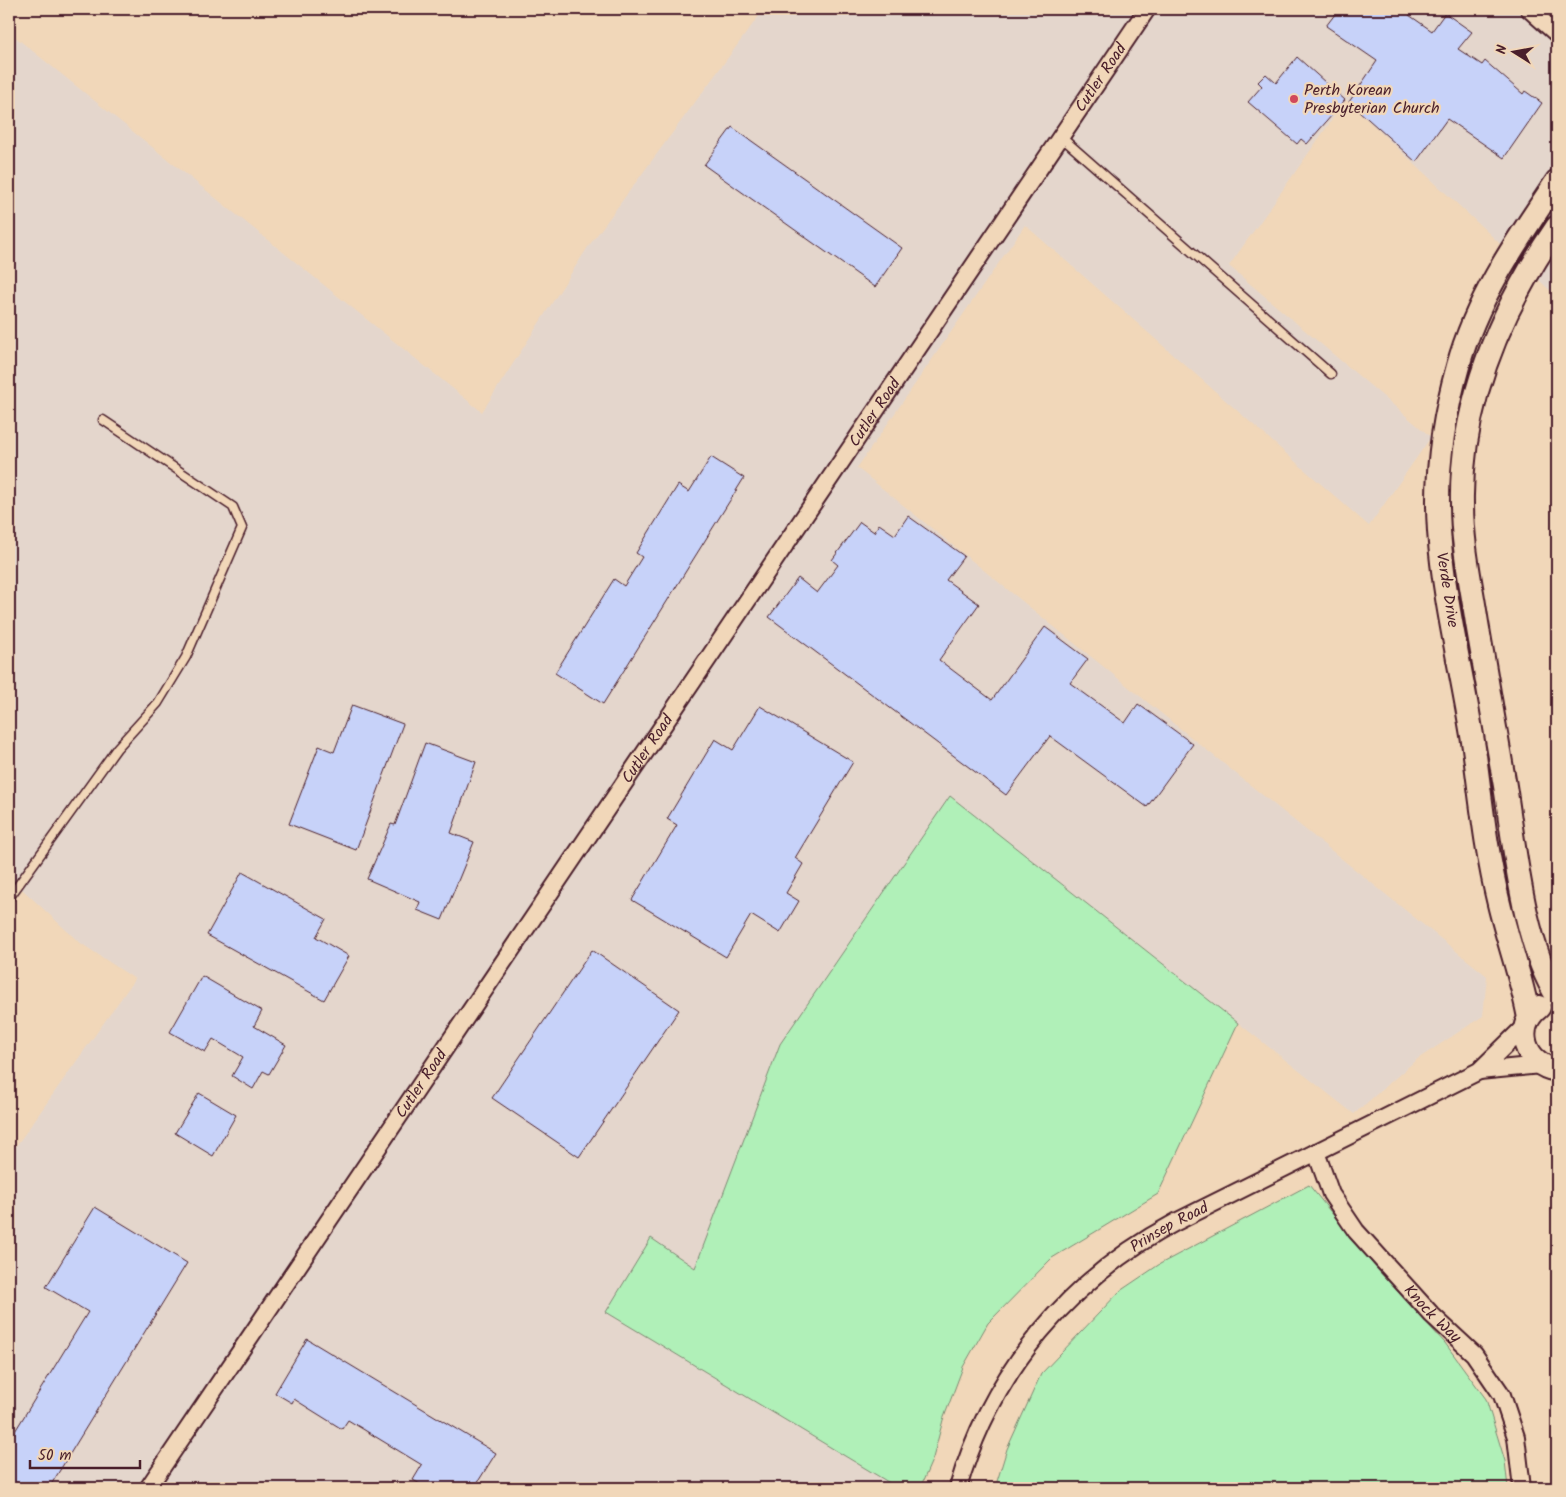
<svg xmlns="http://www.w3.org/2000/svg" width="1566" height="1497" font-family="Kalam,sans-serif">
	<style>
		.built { fill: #e4d6cc }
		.green { fill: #b0f0b8; stroke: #7d8872 }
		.building { fill: #c7d2f9; stroke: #4a1f2b }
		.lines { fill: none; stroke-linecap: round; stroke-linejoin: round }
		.lane-casing { stroke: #4a1f2b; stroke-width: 11 }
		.street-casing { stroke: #4a1f2b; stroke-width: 20 }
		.secondary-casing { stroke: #4a1f2b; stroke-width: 26 }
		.lane { stroke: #f1d7b9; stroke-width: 8 }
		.street { stroke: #f1d7b9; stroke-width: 16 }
		.secondary { stroke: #f1d7b9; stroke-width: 22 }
		.poi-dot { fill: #d1495b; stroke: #f1d7b9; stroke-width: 2 }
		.labels { text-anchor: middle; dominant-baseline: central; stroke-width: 4.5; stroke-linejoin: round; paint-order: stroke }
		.street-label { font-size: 16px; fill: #4a1f2b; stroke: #f1d7b9 }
		.poi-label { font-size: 16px; fill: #4a1f2b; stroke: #f1d7b9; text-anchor: start }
	</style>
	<rect width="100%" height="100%" fill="#f1d7b9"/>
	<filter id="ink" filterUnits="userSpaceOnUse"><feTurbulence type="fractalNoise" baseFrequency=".02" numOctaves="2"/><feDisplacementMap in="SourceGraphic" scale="10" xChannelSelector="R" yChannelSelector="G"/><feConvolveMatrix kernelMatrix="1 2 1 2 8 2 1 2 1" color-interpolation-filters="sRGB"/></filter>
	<g filter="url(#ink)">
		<!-- built -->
		<path class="built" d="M764,9H1557V297L1346,100L1229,266L1431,437L1369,526L1025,225L857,468L1487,976L1483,1016L1416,1060L1354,1114L950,796L780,1044L695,1269L606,1312L898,1488H9V1156L135,979L79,942L9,877V32L482,412L588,247Z"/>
		<!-- green -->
		<path class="green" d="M950,796L1238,1023L1158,1194L1052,1258L988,1323L963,1367L943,1420L933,1458L920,1488H898L606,1312L651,1238L695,1268L780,1044Z
			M1309,1185L1376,1268L1445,1343L1486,1399L1505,1461L1508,1488H995L1007,1449L1041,1374L1120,1291L1160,1264Z"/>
		<!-- building -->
		<path class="building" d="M1339,9H1414L1409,15L1432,31L1445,13L1472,32L1458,49L1482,65L1485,61L1523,94L1525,91L1542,103L1504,158L1447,119L1416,162L1349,102L1377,61L1326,26Z
			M1297,57L1345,100L1307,144L1301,139L1297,144L1248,102L1262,86L1258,82L1266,74L1276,83Z
			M732,127L902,248L875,287L704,165Z
			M711,457L744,478L603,704L555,673L614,579L624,586L642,557L636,553L678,485L689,492Z
			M908,516L964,556L946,580L979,604L939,660L992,700L1045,627L1088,659L1070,683L1125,723L1138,704L1193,744L1147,807L1050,736L1006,795L769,617L798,578L817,593L838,565L832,560L860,522L874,532L879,524L895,535Z
			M352,705L403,724L356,850L289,824L319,746L334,752Z
			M760,706L853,762L795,858L803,864L786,893L799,901L780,933L751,915L726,957L632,900L677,825L667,819L715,739L733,750Z
			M425,743L476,762L451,833L474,842L442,920L417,910L420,902L367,879L391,824L395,825Z
			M242,872L326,919L316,937L349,956L324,1000L207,935Z
			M592,950L679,1010L579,1157L492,1098Z
			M202,976L262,1011L254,1026L286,1045L269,1074L263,1071L253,1089L232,1076L243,1057L213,1039L205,1052L170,1032Z
			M199,1093L236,1115L213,1156L175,1133Z
			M95,1207L187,1263L49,1488H9V1441L88,1312L46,1287Z
			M307,1339L496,1453L474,1488H427L413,1480L422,1465L348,1420L342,1429L294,1399L292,1403L275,1393Z"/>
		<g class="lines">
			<defs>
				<path id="lane" d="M1060,136L1331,374
					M9,898L117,748L158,703L186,657L242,528L233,507L103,420"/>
				<g id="street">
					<path d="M1529,9L1557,34"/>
					<path d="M1479,1071L1541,1065"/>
					<path id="s1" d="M1316,1152L1331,1194L1356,1231L1432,1315L1474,1354L1502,1395L1516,1437L1522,1488"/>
					<path id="s2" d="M148,1488L1147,9"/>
					<path id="s3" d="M958,1488C991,1372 1070,1278 1176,1222L1479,1071L1525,1026"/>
				</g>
				<path id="secondary" d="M1557,227C1501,309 1460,402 1462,504C1462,544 1471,583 1477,623C1486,677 1496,732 1505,786C1515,849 1523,942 1557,996
					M1539,1007C1512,1028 1525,1065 1557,1070
					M1529,1018C1522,979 1508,942 1499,904C1486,852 1481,800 1474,748C1463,675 1444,604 1439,531C1435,475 1443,419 1458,366C1477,297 1518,239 1557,181"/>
			</defs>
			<!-- lane casing -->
			<use href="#lane" class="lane-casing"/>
			<!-- street casing -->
			<use href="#street" class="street-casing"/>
			<!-- secondary casing -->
			<use href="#secondary" class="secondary-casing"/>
			<!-- lane -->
			<use href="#lane" class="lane"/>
			<!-- street -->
			<use href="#street" class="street"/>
			<!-- secondary -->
			<use href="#secondary" class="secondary"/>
		</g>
	</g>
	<!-- markers -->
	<circle class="poi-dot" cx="1294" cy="99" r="5"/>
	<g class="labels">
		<!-- street labels -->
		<g class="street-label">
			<text stroke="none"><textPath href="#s2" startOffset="1702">Cutler Road</textPath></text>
			<text stroke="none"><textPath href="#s2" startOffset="1298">Cutler Road</textPath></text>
			<text transform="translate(1447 590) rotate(81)">Verde Drive</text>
			<text stroke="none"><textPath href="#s2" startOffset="892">Cutler Road</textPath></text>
			<text stroke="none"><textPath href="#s2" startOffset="488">Cutler Road</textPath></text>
			<text stroke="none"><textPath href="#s3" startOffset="345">Prinsep Road</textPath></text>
			<text stroke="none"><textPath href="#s1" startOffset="202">Knock Way</textPath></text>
		</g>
		<!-- poi labels -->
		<g class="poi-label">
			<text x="1304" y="90">Perth Korean<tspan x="1304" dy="18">Presbyterian Church</tspan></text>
		</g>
	</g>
	<!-- margin -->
	<rect width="1566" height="1497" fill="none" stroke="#f1d7b9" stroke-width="30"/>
	<rect x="15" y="15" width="1536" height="1467" fill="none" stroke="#4a1f2b" stroke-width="2" filter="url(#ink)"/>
	<!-- north arrow -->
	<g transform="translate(1514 52) rotate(281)" stroke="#f1d7b9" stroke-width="4" paint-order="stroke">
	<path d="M0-4L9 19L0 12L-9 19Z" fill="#4a1f2b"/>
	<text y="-8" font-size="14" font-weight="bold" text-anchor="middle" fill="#4a1f2b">N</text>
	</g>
	<!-- scale -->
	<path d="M30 1460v8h110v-8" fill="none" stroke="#4a1f2b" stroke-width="2.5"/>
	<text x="38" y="1460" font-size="15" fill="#4a1f2b" stroke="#f1d7b9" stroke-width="4" paint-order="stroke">50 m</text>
</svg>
